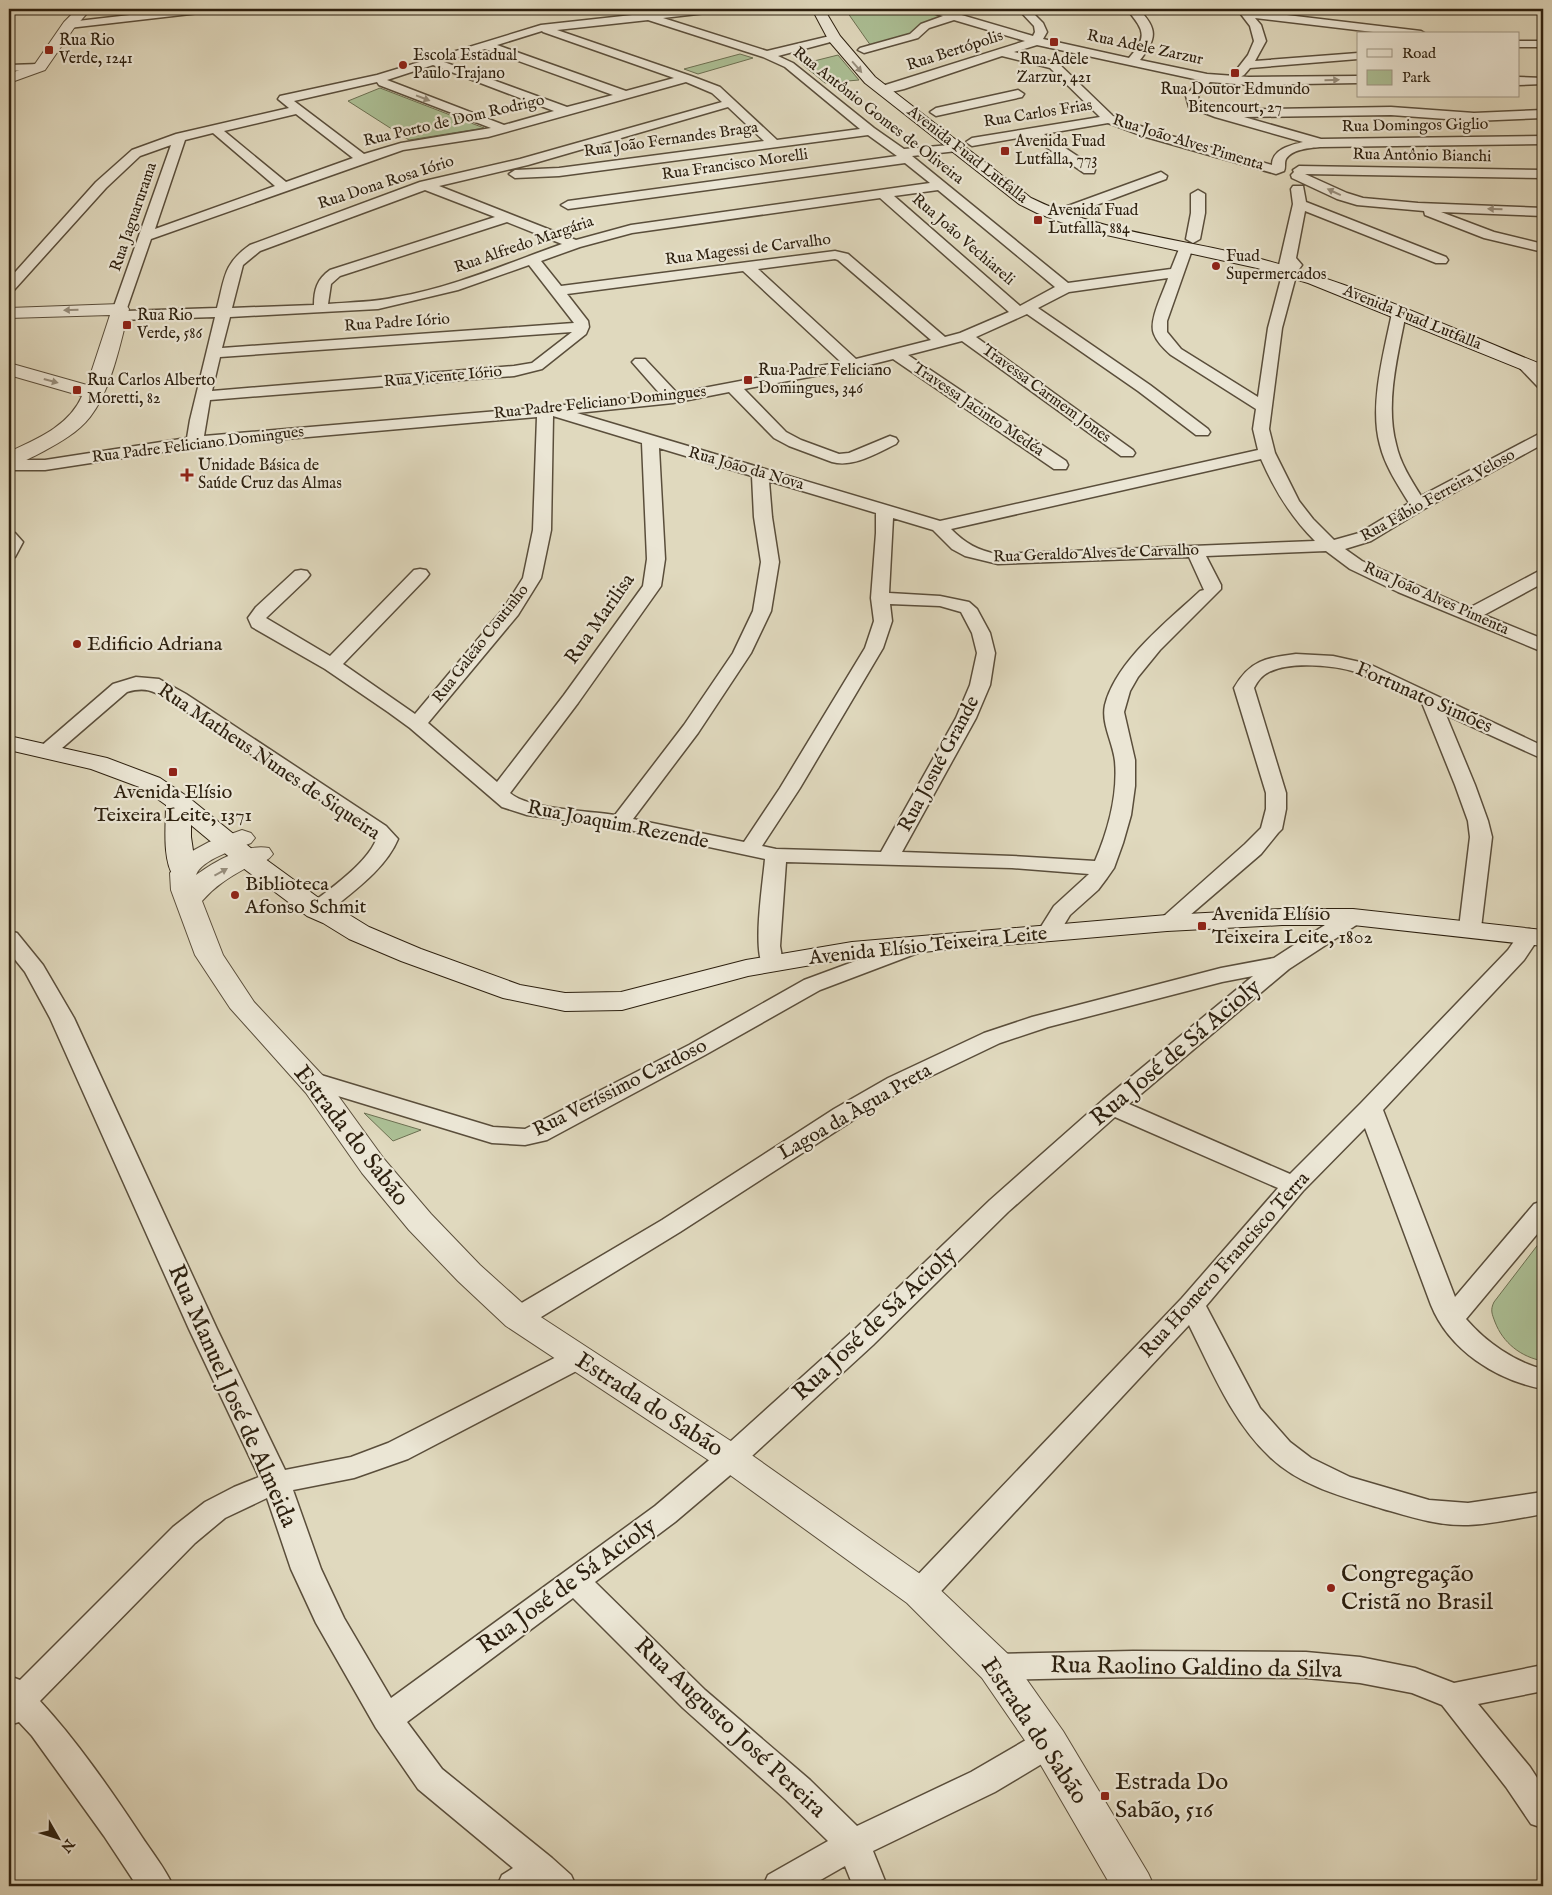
<svg xmlns="http://www.w3.org/2000/svg" width="1552" height="1895" font-family="'IM FELL English',serif">
	<style>
		.green { fill: #acc096; stroke: #6c7052 }
		.lines { fill: none; stroke-linecap: round; stroke-linejoin: round }
		.minor-casing { stroke: #5a4e3b; stroke-width: 3 }
		.tertiary-casing { stroke: #5a4e3b; stroke-width: 2 }
		.secondary-casing { stroke: #2d200f; stroke-width: 2 }
		.minor { fill: #ebe6d5; fill-rule: evenodd }
		.tertiary { fill: #ebe6d5; fill-rule: evenodd }
		.secondary { fill: #ebe6d5; fill-rule: evenodd }
		.oneway { fill: #968d7c }
		.poi-dot { fill: #8f2418; stroke: #ebe6d5; stroke-width: 2 }
		.labels { text-anchor: middle; dominant-baseline: central; stroke-width: 4.5; stroke-linejoin: round; paint-order: stroke }
		.far-poi-label { font-size: 16px; fill: #2d200f; stroke: #ebe6d5; text-anchor: start }
		.far-street-label { font-size: 16px; fill: #2d200f; stroke: #ebe6d5 }
		.street-label { font-size: 20px; fill: #2d200f; stroke: #ebe6d5 }
		.poi-label { font-size: 20px; fill: #2d200f; stroke: #ebe6d5; text-anchor: start }
		.near-street-label { font-size: 24px; fill: #2d200f; stroke: #ebe6d5 }
		.near-poi-label { font-size: 24px; fill: #2d200f; stroke: #ebe6d5; text-anchor: start }
	</style>
	<rect width="100%" height="100%" fill="#e0d9be"/>
	<filter id="stains"><feTurbulence type="fractalNoise" baseFrequency=".004" numOctaves="4"/><feColorMatrix values="0 0 0 0 .2 0 0 0 0 .09 0 0 0 0 .02 0 0 0 .5 -.17"/></filter>
	<radialGradient id="worn" r=".72"><stop offset=".6" stop-color="#630" stop-opacity="0"/><stop offset="1" stop-color="#630" stop-opacity=".3"/></radialGradient>
	<!-- green -->
	<path class="green" d="M845,9H926L947,17L916,29L909,35L871,46Z
		M740,54L753,58L698,74L684,69Z
		M838,55L859,80L825,83L802,64Z
		M380,88L484,128L409,140L348,101Z
		M364,1113L421,1130L393,1141Z
		M1543,1238V1361C1521,1357 1503,1343 1495,1322C1492,1314 1490,1310 1494,1302Z"/>
	<g class="lines">
		<defs>
			<path id="minor" d="M182,9H213L208,12L69,28L63,25L69,22Z
				M687,9H720L715,12L663,18L767,51L834,35L838,36L840,38L838,40L778,56L793,63L874,128L904,149L961,144L963,147L957,151L912,156L1068,283L1171,269L1181,244H1191L1193,247L1167,321V332L1181,349L1258,397L1268,328L1283,271L1279,265L1293,204L1291,189L1293,186H1303L1306,202L1446,257L1448,260L1446,263H1436L1305,211L1296,258L1302,265L1297,272L1282,328L1269,429L1275,453L1299,501L1313,519L1334,540L1359,533L1409,503C1398,485 1385,466 1380,445C1369,406 1384,352 1392,313L1394,310H1404L1406,313C1398,354 1385,403 1396,444C1400,463 1411,480 1421,496L1537,435L1543,433V444L1424,509L1371,541L1345,549L1362,561L1469,608L1537,572L1543,571V583L1484,615L1543,639V652L1398,592L1350,569L1326,551L1206,556L1221,585V589L1160,650L1138,677L1130,691L1124,712L1135,760V786L1131,815L1123,843L1114,868L1107,878L1098,890L1070,915L1056,938L1048,940L1040,938L1037,933L1054,906L1089,874L1012,868L786,862L780,946L783,963L780,968L772,970L764,968C752,950 763,883 765,859L620,828L527,815L502,807L410,728L388,712L325,669L252,627L248,618L256,607L295,571L301,570L307,571L310,575L307,579L266,618L330,656L414,570L420,569L426,570L429,574L426,578L343,664L415,714L504,608L523,578L533,530L537,417L195,447L45,470H9V460H45L187,438L190,420L215,317L118,320L113,319L111,316L115,312L113,309L171,145L140,156L106,188L14,290L9,291V279L96,182L132,150L176,134L289,108L278,99L280,96L377,75L541,25ZM648,20L763,57L785,67L860,129L777,140L720,87L691,76L557,30ZM542,31L543,32L674,78L626,91L497,45ZM485,49L613,95L567,107L444,62ZM433,65L554,111L504,125L387,80ZM377,82L379,85L491,128L401,143L364,154L294,101ZM686,82L712,93L722,102L520,159L420,182L250,245C223,264 225,278 217,308L126,311L151,239L403,150L488,137ZM728,107L764,141L559,168L515,170L509,174L515,178L559,176L868,135L897,156L568,201L561,205L568,209L905,163L930,183L631,225L576,240L439,186L528,165ZM296,114L353,158L286,182L224,131ZM213,133L275,186L155,229L185,140ZM425,190L495,217L330,270C317,279 314,290 314,305L232,308L243,265L260,251ZM938,190L1055,287L1020,306L894,196ZM880,198L1009,312L960,333L945,337L848,254L835,251L561,286L541,261L580,247L632,233ZM507,222L562,244C508,263 454,287 397,297C375,302 352,302 328,304L331,284L340,276ZM835,259L838,260L931,340L856,359L758,269ZM529,265L574,323L222,348L230,317L378,309L458,290ZM743,271L841,362L677,393L645,359H635L632,362L661,395L545,407L204,436L210,400L514,376L542,369L586,334L589,327L588,321L567,294ZM1168,278C1164,291 1148,321 1154,334C1157,342 1164,349 1171,355L1256,409L1253,429L1258,450L940,521L577,413L673,403L729,392L774,438L789,446L832,462C853,468 877,453 896,444L898,441L896,438L890,436L849,453L839,454L801,440L786,432L744,389L853,369L893,359L1054,469H1066L1068,465L1066,461L908,355L962,341L1121,456H1133L1135,453L1133,450L976,337L1027,314L1138,391L1196,435H1208L1210,432L1208,429L1150,385L1038,308L1069,292ZM572,332L532,363L514,366L212,391L220,357ZM553,416L642,443L647,559L643,586L564,695L497,782L428,723L518,615L541,578L551,530ZM659,448L752,476L754,517L761,562L753,611L733,653L684,725L615,815C589,811 528,809 510,793L578,703L661,586L665,559ZM1261,459C1275,491 1291,517 1315,541L998,554C978,551 965,543 951,529ZM769,481L876,513V533L871,598L874,621L865,648L780,788L744,842L633,819L698,733L751,653L771,611L779,562L772,517ZM893,518L933,530L952,549L965,556L998,564L1189,557L1204,590L1200,591C1168,621 1116,661 1105,705C1101,724 1113,742 1115,761C1118,794 1108,831 1095,861L1012,856L902,852L976,718L990,685L995,653L990,633L977,609L969,602L940,596L889,593ZM890,604L940,606L961,612L972,633L977,653L970,685L956,718L881,852L776,849L762,846L800,788L883,648L892,621Z
				M925,9H941L1033,36L1035,32L1034,26L1018,9H1029L1043,23L1047,32L1043,39L1129,58C1149,35 1143,30 1127,9H1138C1158,28 1157,39 1140,60L1207,74L1249,77L1358,76V83L1249,85L1210,82L1198,96L1199,102L1220,110L1391,107L1474,113L1543,110V118L1474,121L1391,115L1244,117L1321,139L1543,136V144L1320,147C1310,148 1292,149 1286,159C1284,163 1286,167 1284,171L1276,174L1146,137L1108,123L1044,134L1094,167L1095,170L1094,173H1084L1030,136L972,146L966,142L972,138L1100,117L1050,68L1002,56L904,89L883,94L879,93L877,90L879,87L1025,41L954,20L929,28L918,38L864,53L858,50L860,48L910,34L921,24L943,16L926,11ZM1037,45L1199,80L1186,96L1189,107L1215,117L1303,142C1291,145 1272,149 1272,165L1154,131L1113,116L1058,63L1014,52Z
				M1237,9L1421,31L1426,34H1390L1255,18L1261,25L1266,41L1255,61L1358,53V59L1250,68L1244,75L1240,77L1234,73L1248,55L1254,41L1250,26Z
				M1518,41H1543V47H1518Z
				M40,64L44,65L46,67L44,69L9,71V65Z
				M1518,77L1543,78V84L1518,85Z
				M1018,90L1024,94L1022,97L936,116L930,112L936,108Z
				M1299,166L1543,170V178L1305,174L1347,193L1363,198L1418,203L1543,208V216L1441,212L1494,232L1543,244V252L1484,238L1425,215L1424,211L1357,205L1337,199L1292,178L1291,175L1294,172L1293,170Z
				M1161,172L1167,176L1166,179L1075,213H1065L1063,210L1065,207Z
				M1198,190L1205,194V213L1200,239L1193,243L1186,239L1191,213V194Z
				M1524,359L1529,361L1543,375V389L1538,387L1516,364L1519,361Z
				M9,532L15,533L23,542L15,557L9,558Z
				M1296,654L1333,656L1369,664L1543,746V759L1446,715L1475,785L1488,821L1492,837L1481,928L1478,933L1470,935L1462,933L1459,928L1470,837L1468,821L1455,785L1422,703C1400,693 1378,681 1356,672C1335,665 1289,661 1269,672C1261,676 1258,681 1254,688L1286,793V809L1282,829L1278,833L1261,854L1175,928L1167,930L1159,928L1156,923L1245,844L1261,828L1266,809V793L1234,688C1250,660 1266,658 1296,654Z
				M136,677L159,679L186,694L386,826L398,839C386,868 355,890 332,909C324,915 319,917 309,915L306,910L309,905C329,890 367,863 376,840L372,834L172,702C154,692 148,686 127,692L54,755L47,757L40,755L37,751L40,747L113,684Z
				M1353,910L1361,912L1364,917L1361,922L1289,969L1129,1104L1290,1174L1361,1103L1508,950L1521,931L1529,929L1537,931L1540,936L1524,960L1383,1110L1455,1297L1534,1204L1543,1201V1227L1466,1319C1486,1342 1514,1362 1543,1369V1389C1496,1380 1449,1350 1431,1305L1365,1128L1303,1191L1206,1306L1260,1408L1290,1442L1311,1458L1350,1477L1429,1500L1468,1503L1543,1492V1514C1519,1518 1493,1524 1468,1525C1439,1526 1411,1517 1383,1509C1344,1497 1300,1486 1270,1457C1232,1421 1212,1371 1189,1325L931,1602L920,1605L909,1602L905,1593L909,1584L1182,1298L1278,1188L1115,1117L1008,1212L873,1345L741,1466L675,1522L595,1582L705,1690L810,1780L857,1826L971,1772L1038,1733L1049,1729L1060,1733L1065,1743L1060,1753L995,1792L873,1851L887,1886H853L845,1866L810,1886H763L768,1875L828,1841L786,1800L683,1708L573,1598L407,1722L442,1769L552,1858L571,1875L576,1886H497L502,1875L513,1868L418,1789L376,1728L316,1623L291,1569L267,1498L225,1518L195,1543L40,1701C77,1741 110,1789 140,1834C151,1851 165,1868 173,1886H137L104,1836L32,1736L19,1722L9,1725V1676L20,1680L173,1527L205,1502L234,1487L259,1477L189,1329L50,1018L25,972L9,952V931L17,933L43,965L74,1018L217,1329L285,1470L351,1457L388,1443L568,1351L578,1348L588,1351L592,1358L588,1365L408,1459L354,1478L293,1490L321,1569L344,1618L391,1698L655,1506L721,1450L853,1331L990,1200L1103,1100L1253,976L1222,982L1048,1027L1000,1043L906,1088L852,1121L680,1232L528,1325L518,1328L508,1325L504,1318L508,1311L662,1220L834,1109L888,1078L984,1033L1032,1017L1221,968L1274,958L1345,912Z
				M915,939L923,941L926,946L923,951L820,990L705,1055L547,1140L525,1145L492,1143L302,1085L299,1080L302,1075L311,1072L493,1127L525,1129L689,1045L804,980Z
				M1133,1651L1306,1652L1360,1657L1415,1668L1454,1683L1543,1665V1691L1478,1704L1530,1767L1543,1787V1828L1531,1824L1506,1787L1442,1705L1412,1693L1360,1683L1306,1678L1133,1677L996,1680L985,1676L980,1667L985,1658L996,1654Z"/>
			<path id="tertiary" d="M77,9H91L74,28L45,70L9,83V74L35,64L64,22Z
				M1474,9H1543V14L1480,13L1475,12Z
				M120,304L126,305L129,309C121,341 111,391 90,417C78,432 61,442 44,451C33,457 21,463 9,466V452C37,439 69,426 82,396L9,375V363L87,385L110,315L9,318V308Z
				M242,830L251,833L255,838L251,843C236,849 201,860 196,875C214,862 246,843 269,848L273,854C267,863 255,864 246,868C228,878 215,886 202,901L223,955L254,1002L326,1079L384,1159L431,1214L480,1265L530,1310L743,1449L933,1583L1010,1656L1063,1731L1148,1873L1154,1886H1111L1035,1755L982,1678L907,1603L719,1467L506,1326L458,1281L409,1230L362,1173L306,1093L230,1008L195,955L171,890L170,873L185,855L209,842Z"/>
			<path id="secondary" d="M812,9H824L840,36L875,77L1031,198C1104,234 1189,239 1268,261C1362,286 1453,329 1543,365V378L1308,283L1257,268L1079,229L1037,213L1019,204L865,83L829,41Z
				M9,736L107,758L160,778L188,797L257,853L327,904L343,911L369,927L421,949L520,985L565,993L621,992L746,960L852,942L1167,915L1282,909H1353L1543,930V946L1353,925H1282L1167,931L852,958L748,976L622,1010L565,1011L503,998L401,961L349,939L323,923L307,916L239,865L191,825V837L196,871L192,877L183,879L174,877C162,860 166,825 166,805L142,788L91,769L9,750Z"/>
		</defs>
		<!-- minor casing -->
		<use href="#minor" class="minor-casing"/>
		<!-- tertiary casing -->
		<use href="#tertiary" class="tertiary-casing"/>
		<!-- secondary casing -->
		<use href="#secondary" class="secondary-casing"/>
		<!-- minor -->
		<use href="#minor" class="minor"/>
		<!-- tertiary -->
		<use href="#tertiary" class="tertiary"/>
		<!-- secondary -->
		<use href="#secondary" class="secondary"/>
	</g>
	<!-- one-way arrows -->
	<defs><path id="oneway-solid" d="M-6-.8H1V-3.2L6.5 0L1 3.2V.8H-6Z" transform="scale(1.25)"/></defs>
	<g class="oneway">
		<use href="#oneway-solid" transform="translate(857 67) rotate(49)"/>
		<use href="#oneway-solid" transform="translate(1332 80) rotate(-1)"/>
		<use href="#oneway-solid" transform="translate(423 98) rotate(21)"/>
		<use href="#oneway-solid" transform="translate(1334 192) rotate(-155)"/>
		<use href="#oneway-solid" transform="translate(1495 209) rotate(-178)"/>
		<use href="#oneway-solid" transform="translate(71 310) rotate(178)"/>
		<use href="#oneway-solid" transform="translate(51 381) rotate(15)"/>
		<use href="#oneway-solid" transform="translate(221 872) rotate(-29)"/>
	</g>
	<!-- markers -->
	<g class="poi-dot">
		<rect x="1049" y="37" width="10" height="10" rx="2.5"/>
		<rect x="44" y="45" width="10" height="10" rx="2.5"/>
		<circle cx="403" cy="65" r="5"/>
		<rect x="1230" y="68" width="10" height="10" rx="2.5"/>
		<rect x="1000" y="146" width="10" height="10" rx="2.5"/>
		<rect x="1033" y="215" width="10" height="10" rx="2.5"/>
		<circle cx="1216" cy="266" r="5"/>
		<rect x="122" y="320" width="10" height="10" rx="2.5"/>
		<rect x="743" y="375" width="10" height="10" rx="2.5"/>
		<rect x="72" y="385" width="10" height="10" rx="2.5"/>
		<path d="M184.5 467.5h5v5h5v5h-5v5h-5v-5h-5v-5h5z"/>
		<circle cx="77" cy="644" r="5"/>
		<rect x="168" y="767" width="10" height="10" rx="2.5"/>
		<circle cx="235" cy="895" r="5"/>
		<rect x="1197" y="921" width="10" height="10" rx="2.5"/>
		<circle cx="1331" cy="1588" r="5"/>
		<rect x="1100" y="1791" width="10" height="10" rx="2.5"/>
	</g>
	<g class="labels">
		<!-- far-poi labels -->
		<g class="far-poi-label">
			<text x="59" y="41">Rua Rio<tspan x="59" dy="18">Verde, 1241</tspan></text>
			<text x="413" y="56">Escola Estadual<tspan x="413" dy="18">Paulo Trajano</tspan></text>
			<text x="1054" y="60" text-anchor="middle">Rua Adele<tspan x="1054" dy="18">Zarzur, 421</tspan></text>
			<text x="1235" y="90" text-anchor="middle">Rua Doutor Edmundo<tspan x="1235" dy="18">Bitencourt, 27</tspan></text>
			<text x="1015" y="142">Avenida Fuad<tspan x="1015" dy="18">Lutfalla, 773</tspan></text>
			<text x="1048" y="211">Avenida Fuad<tspan x="1048" dy="18">Lutfalla, 884</tspan></text>
			<text x="1226" y="257">Fuad<tspan x="1226" dy="18">Supermercados</tspan></text>
			<text x="137" y="316">Rua Rio<tspan x="137" dy="18">Verde, 586</tspan></text>
			<text x="758" y="371">Rua Padre Feliciano<tspan x="758" dy="18">Domingues, 346</tspan></text>
			<text x="87" y="381">Rua Carlos Alberto<tspan x="87" dy="18">Moretti, 82</tspan></text>
			<text x="198" y="466">Unidade Básica de<tspan x="198" dy="18">Saúde Cruz das Almas</tspan></text>
		</g>
		<!-- far-street labels -->
		<g class="far-street-label">
			<text transform="translate(1145 48) rotate(12)">Rua Adele Zarzur</text>
			<text transform="translate(955 51) rotate(-18)">Rua Bertópolis</text>
			<text transform="translate(1038 114) rotate(-9)">Rua Carlos Frias</text>
			<text transform="translate(878 116) rotate(38)">Rua Antônio Gomes de Oliveira</text>
			<text transform="translate(454 121) rotate(-13)">Rua Porto de Dom Rodrigo</text>
			<text transform="translate(1415 126) rotate(-1)">Rua Domingos Giglio</text>
			<text transform="translate(671 140) rotate(-8)">Rua João Fernandes Braga</text>
			<text transform="translate(1188 143) rotate(17)">Rua João Alves Pimenta</text>
			<text transform="translate(967 155) rotate(38)">Avenida Fuad Lutfalla</text>
			<text transform="translate(1422 156) rotate(1)">Rua Antônio Bianchi</text>
			<text transform="translate(735 165) rotate(-8)">Rua Francisco Morelli</text>
			<text transform="translate(386 183) rotate(-18)">Rua Dona Rosa Iório</text>
			<text transform="translate(134 217) rotate(-71)">Rua Jaguarurama</text>
			<text transform="translate(963 240) rotate(41)">Rua João Vechiareli</text>
			<text transform="translate(524 245) rotate(-19)">Rua Alfredo Margária</text>
			<text transform="translate(748 250) rotate(-7)">Rua Magessi de Carvalho</text>
			<text transform="translate(1412 318) rotate(22)">Avenida Fuad Lutfalla</text>
			<text transform="translate(397 323) rotate(-4)">Rua Padre Iório</text>
			<text transform="translate(443 377) rotate(-5)">Rua Vicente Iório</text>
			<text transform="translate(1046 394) rotate(36)">Travessa Carmem Jones</text>
			<text transform="translate(600 403) rotate(-6)">Rua Padre Feliciano Domingues</text>
			<text transform="translate(978 410) rotate(34)">Travessa Jacinto Medéa</text>
			<text transform="translate(198 445) rotate(-7)">Rua Padre Feliciano Domingues</text>
			<text transform="translate(746 469) rotate(16)">Rua João da Nova</text>
			<text transform="translate(1438 496) rotate(-29)">Rua Fábio Ferreira Veloso</text>
			<text transform="translate(1096 554) rotate(-2)">Rua Geraldo Alves de Carvalho</text>
			<text transform="translate(1436 599) rotate(24)">Rua João Alves Pimenta</text>
			<text transform="translate(481 644) rotate(-52)">Rua Galeão Coutinho</text>
		</g>
		<!-- street labels -->
		<g class="street-label">
			<text transform="translate(600 619) rotate(-55)">Rua Marilisa</text>
			<text transform="translate(1424 698) rotate(24)">Fortunato Simões</text>
			<text transform="translate(269 762) rotate(34)">Rua Matheus Nunes de Siqueira</text>
			<text transform="translate(939 764) rotate(-62)">Rua Josué Grande</text>
			<text transform="translate(618 825) rotate(11)">Rua Joaquim Rezende</text>
			<text transform="translate(928 946) rotate(-6)">Avenida Elísio Teixeira Leite</text>
			<text transform="translate(620 1088) rotate(-27)">Rua Veríssimo Cardoso</text>
			<text transform="translate(855 1112) rotate(-30)">Lagoa da Àgua Preta</text>
			<text transform="translate(1225 1265) rotate(-48)">Rua Homero Francisco Terra</text>
		</g>
		<!-- poi labels -->
		<g class="poi-label">
			<text x="87" y="644">Edificio Adriana</text>
			<text x="173" y="792" text-anchor="middle">Avenida Elísio<tspan x="173" dy="23">Teixeira Leite, 1371</tspan></text>
			<text x="245" y="884">Biblioteca<tspan x="245" dy="23">Afonso Schmit</tspan></text>
			<text x="1212" y="914">Avenida Elísio<tspan x="1212" dy="23">Teixeira Leite, 1802</tspan></text>
		</g>
		<!-- near-street labels -->
		<g class="near-street-label">
			<text transform="translate(1176 1053) rotate(-40)">Rua José de Sá Acioly</text>
			<text transform="translate(351 1136) rotate(52)">Estrada do Sabão</text>
			<text transform="translate(875 1324) rotate(-43)">Rua José de Sá Acioly</text>
			<text transform="translate(232 1396) rotate(66)">Rua Manuel José de Almeida</text>
			<text transform="translate(649 1405) rotate(33)">Estrada do Sabão</text>
			<text transform="translate(567 1586) rotate(-36)">Rua José de Sá Acioly</text>
			<text transform="translate(1196 1668) rotate(1)">Rua Raolino Galdino da Silva</text>
			<text transform="translate(730 1728) rotate(43)">Rua Augusto José Pereira</text>
			<text transform="translate(1034 1731) rotate(56)">Estrada do Sabão</text>
		</g>
		<!-- near-poi labels -->
		<g class="near-poi-label">
			<text x="1341" y="1574">Congregação<tspan x="1341" dy="28">Cristã no Brasil</tspan></text>
			<text x="1115" y="1782">Estrada Do<tspan x="1115" dy="28">Sabão, 516</tspan></text>
		</g>
	</g>
	<!-- margin -->
	<rect width="1552" height="1895" fill="none" stroke="#e0d9be" stroke-width="30"/>
	<rect x="10" y="10" width="1532" height="1875" fill="none" stroke="#2d200f" stroke-width="2.5"/>
	<rect x="15" y="15" width="1522" height="1865" fill="none" stroke="#2d200f"/>
	<!-- legend -->
	<rect x="1357" y="32" width="162" height="65" fill="#ebe6d5" stroke="#9f9786"/>
	<rect x="1367" y="49" width="25" height="8" fill="#ebe6d5" stroke="#9f9786"/>
	<text x="1402" y="58" font-size="15" fill="#2d200f">Road</text>
	<rect x="1367" y="70" width="25" height="15" fill="#acc096" stroke="#9f9786"/>
	<text x="1402" y="82" font-size="15" fill="#2d200f">Park</text>
	<!-- north arrow -->
	<g transform="translate(58 1838) rotate(129)" stroke="#ebe6d5" stroke-width="4" paint-order="stroke">
	<path d="M0-4L9 19L0 12L-9 19Z" fill="#2d200f"/>
	<text y="-8" font-size="14" font-weight="bold" text-anchor="middle" fill="#2d200f">N</text>
	</g>
	<rect width="100%" height="100%" filter="url(#stains)"/>
	<rect width="100%" height="100%" fill="url(#worn)"/>
</svg>
